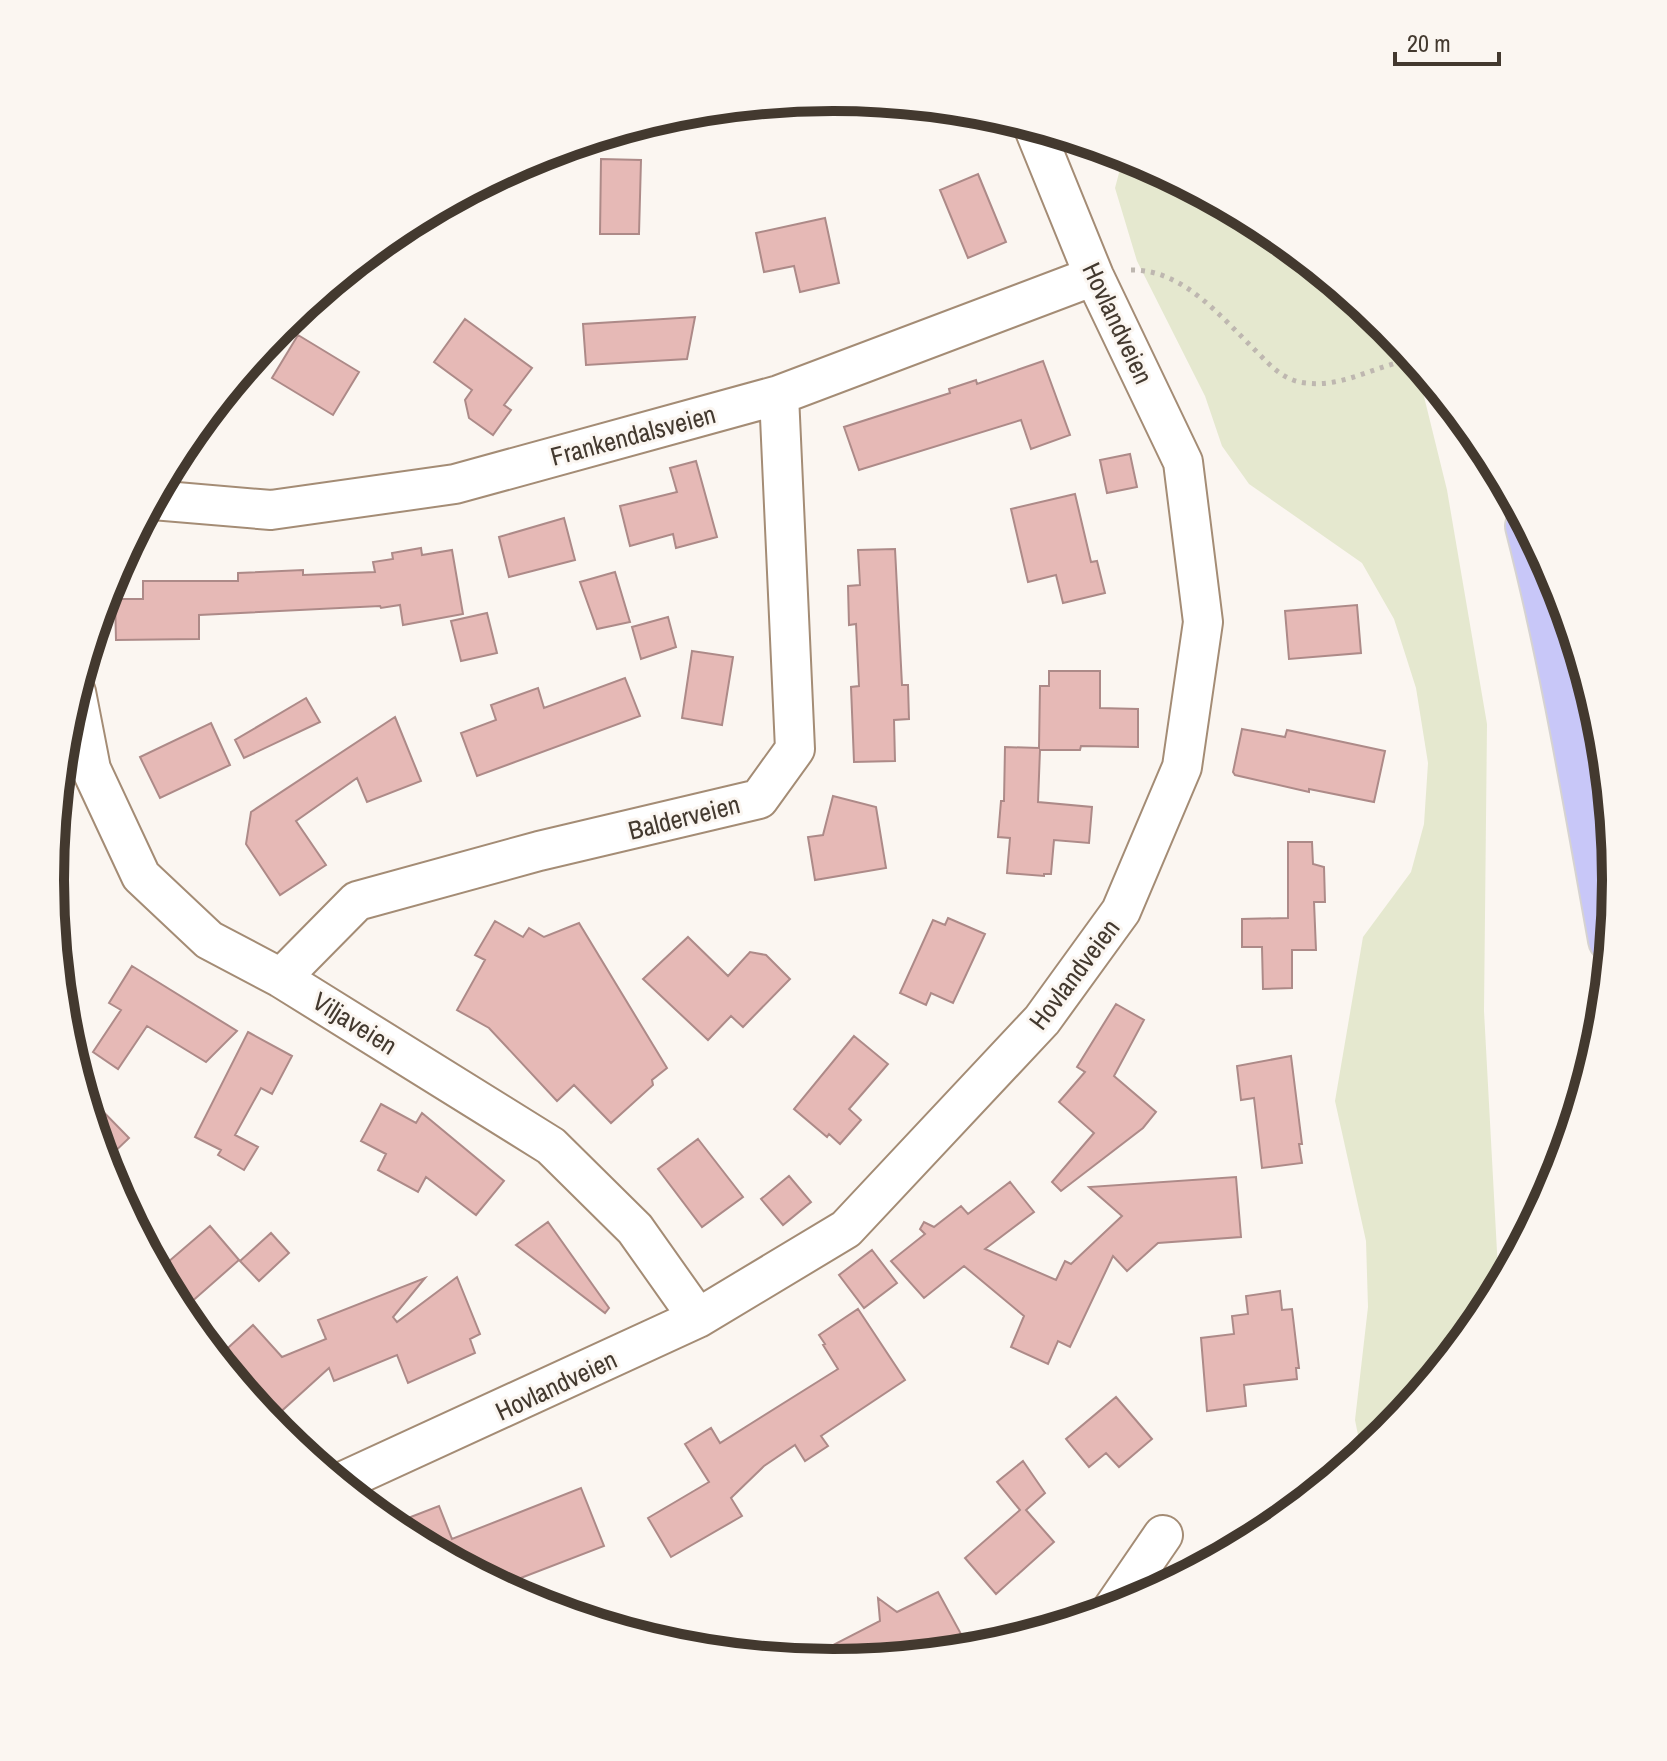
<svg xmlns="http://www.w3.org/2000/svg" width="1667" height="1761" font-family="'Archivo Narrow',sans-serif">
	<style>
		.green { fill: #e5e8cf }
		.building { fill: #e6b9b6; stroke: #ad8a88; stroke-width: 2 }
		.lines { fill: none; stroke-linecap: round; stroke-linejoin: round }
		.minor-casing { stroke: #a48c75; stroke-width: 42 }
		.trunk-casing { stroke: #d6d3d1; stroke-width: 48 }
		.path { stroke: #beb7b0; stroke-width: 5; stroke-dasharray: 4 6; stroke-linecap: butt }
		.minor { stroke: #fff; stroke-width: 38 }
		.trunk { stroke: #c8c7f8; stroke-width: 44 }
		.labels { text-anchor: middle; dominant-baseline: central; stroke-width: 6; stroke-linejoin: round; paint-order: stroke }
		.street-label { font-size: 26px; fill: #43392f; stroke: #fbf6f1 }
		.rim { fill: none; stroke: #43392f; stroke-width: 10 }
	</style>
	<rect width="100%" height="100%" fill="#fbf6f1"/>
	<!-- green -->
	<path class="green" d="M1124,154L1269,229L1388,327L1415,360L1447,490L1487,724L1484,1011L1499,1289L1485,1316L1387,1435L1362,1455L1355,1420L1368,1307L1366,1241L1335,1101L1363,937L1411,872L1424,824L1428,763L1416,688L1394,619L1362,563L1249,484L1222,446L1205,396L1137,261L1115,188Z"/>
	<!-- building -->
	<path class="building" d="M601,159L641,160L639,234H600Z
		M978,174L1006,242L968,258L940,190Z
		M825,218L839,283L800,292L794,266L764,272L756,233Z
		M695,317L687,359L586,365L583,324Z
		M465,319L532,368L504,405L511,410L493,435L469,418L465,400L472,390L434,362Z
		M298,335L359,372L333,415L272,378Z
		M1043,361L1070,435L1031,449L1021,420L859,470L844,427L950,393L949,389L976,380L977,384Z
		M1130,454L1137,487L1107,493L1100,460Z
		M696,461L717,537L676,548L673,534L630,546L620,506L677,492L670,468Z
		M1075,494L1091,562L1097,561L1105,593L1063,603L1056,575L1028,582L1011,509Z
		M564,518L575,560L509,577L499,537Z
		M421,548L422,555L452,550L463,614L403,625L400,605L381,608L380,606L199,615V639L116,640L115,599H143V581H238V573L303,570V575L375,572L373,562L393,559L392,553Z
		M895,549L902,685H908L909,719L894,720L895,761L854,762L851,687L859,686L856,624L849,625L848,586L860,585L858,550Z
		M615,572L630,622L597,629L580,582Z
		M1357,605L1361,653L1289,659L1285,611Z
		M487,613L497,653L461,661L451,621Z
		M668,617L676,647L641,659L632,627Z
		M692,651L733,657L722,725L682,718Z
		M1049,671H1100V708L1138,709V747L1081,746L1080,750H1040L1038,802L1092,807L1089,843L1054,840L1051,874H1044V876L1007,873L1010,838L998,837L1001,801H1004L1005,747L1039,748L1040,686H1049Z
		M625,678L640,716L477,776L461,733L496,720L491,705L538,688L544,708Z
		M306,698L320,722L244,758L235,740Z
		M395,717L421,781L367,802L357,778L296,821L326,865L280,895L246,844L251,812Z
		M211,723L230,765L160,798L140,757Z
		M1242,729L1285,737L1287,730L1385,751L1374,802L1309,789V792L1235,775L1233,772Z
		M833,796L876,807L886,868L815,880L808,837L823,835Z
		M1288,842H1312L1313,864L1324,867L1325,902H1314L1316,950H1292V988L1263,989L1262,947H1242V919L1288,918Z
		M948,918L985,934L953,1003L931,993L926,1005L900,993L933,920L945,925Z
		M495,921L523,937L529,928L544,937L579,923L667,1068L652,1080L653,1085L611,1123L574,1085L557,1101L489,1028L457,1010L485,960L475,955Z
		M688,937L728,976L750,952L766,955L790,979L743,1027L731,1016L708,1040L643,979Z
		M132,966L237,1031L206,1062L147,1026L118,1069L93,1052L121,1010L109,1003Z
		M1116,1004L1144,1020L1114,1076L1156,1112L1143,1128L1061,1191L1052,1182L1094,1133L1059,1102L1085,1072L1077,1067Z
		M248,1032L292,1056L272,1094L261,1088L235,1135L258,1147L244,1170L218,1155L221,1150L195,1137Z
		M854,1036L888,1064L849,1109L861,1120L840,1144L829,1134L827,1137L794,1109Z
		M1291,1056L1302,1144H1299L1302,1163L1262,1168L1254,1098L1241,1100L1237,1066Z
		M82,1090L129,1138L104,1162L95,1131Z
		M381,1104L416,1123L422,1113L504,1181L476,1215L426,1177L418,1192L378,1170L386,1154L361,1141Z
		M698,1139L743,1197L702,1227L658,1169Z
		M789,1176L811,1202L783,1225L761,1199Z
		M1236,1177L1241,1237L1158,1243L1127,1271L1113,1256L1070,1347L1058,1341L1048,1364L1011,1347L1024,1316L964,1266L924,1298L891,1261L925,1234L920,1229L924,1222L934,1227L961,1206L968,1214L1010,1182L1034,1212L985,1249L1056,1280L1065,1261L1071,1264L1122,1216L1089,1187Z
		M548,1222L609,1308L605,1313L516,1245Z
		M210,1226L239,1260L180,1312L163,1281L175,1270L168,1262Z
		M271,1233L289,1253L259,1281L240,1261Z
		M872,1250L897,1283L864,1308L839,1275Z
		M457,1277L480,1334L470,1339L475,1353L408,1383L397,1355L334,1381L329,1368L275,1417L219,1356L253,1325L282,1357L326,1339L318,1320L425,1278L393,1317L397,1322Z
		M1280,1291L1282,1310L1292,1309L1299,1368H1296L1297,1379L1244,1385L1246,1406L1207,1411L1201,1338L1234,1334L1232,1316L1248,1314L1246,1296Z
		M858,1309L905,1380L821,1436L828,1446L805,1461L795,1445L764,1466L731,1498L742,1516L671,1557L648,1518L709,1482L685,1444L711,1428L720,1443L838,1369L823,1345L825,1344L819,1335Z
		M1116,1397L1152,1439L1119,1467L1106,1453L1089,1467L1066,1439Z
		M1023,1461L1045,1493L1026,1510L1054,1542L996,1594L965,1558L1020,1510L997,1482Z
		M581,1488L604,1546L500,1586L390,1525L439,1506L452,1539Z
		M938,1592L961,1634L919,1656L833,1664L802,1661L880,1621L878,1598L897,1612Z"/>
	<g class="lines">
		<defs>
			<path id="minor" d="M153,500L271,510L455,484L779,395L1094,276
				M76,692L91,769L141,876L209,940L281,978L551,1146L635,1229L698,1318
				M281,978L357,901L539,851L759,799L795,749L779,395
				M339,1483L698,1318L846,1229L1042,1020L1121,911L1182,767L1203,622L1183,462L1094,276L1033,126
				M1111,1611L1163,1535"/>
			<path id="trunk" d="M1528,526C1563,662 1586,801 1611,940"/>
		</defs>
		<!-- minor casing -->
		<use href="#minor" class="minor-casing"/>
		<!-- trunk casing -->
		<use href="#trunk" class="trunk-casing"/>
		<!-- path -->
		<path class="path" d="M1131,270C1183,269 1221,317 1256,351C1271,366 1284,381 1306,383C1343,388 1379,364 1414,359
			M56,823L73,815"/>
		<!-- minor -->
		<use href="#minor" class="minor"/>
		<!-- trunk -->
		<use href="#trunk" class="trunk"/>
	</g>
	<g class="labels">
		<!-- street labels -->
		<g class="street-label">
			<text transform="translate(1118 323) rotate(65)">Hovlandveien</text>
			<text transform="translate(633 435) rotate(-15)">Frankendalsveien</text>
			<text transform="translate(684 817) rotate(-14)">Balderveien</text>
			<text transform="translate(1074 974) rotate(-53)">Hovlandveien</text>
			<text transform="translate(355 1023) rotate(32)">Viljaveien</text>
			<text transform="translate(556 1385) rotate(-25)">Hovlandveien</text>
		</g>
	</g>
	<!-- crop -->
	<path d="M0 0H1667V1761H0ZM64 880a769 769 0 1 1 1538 0a769 769 0 1 1-1538 0Z" fill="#fbf6f1" fill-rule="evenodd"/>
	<path class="rim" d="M64 880a769 769 0 1 1 1538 0a769 769 0 1 1-1538 0Z"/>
	<!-- scale -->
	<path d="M1395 52v12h104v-12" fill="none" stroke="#43392f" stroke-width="4"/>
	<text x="1407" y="52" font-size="24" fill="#43392f" stroke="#fbf6f1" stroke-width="6" paint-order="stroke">20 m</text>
</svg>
